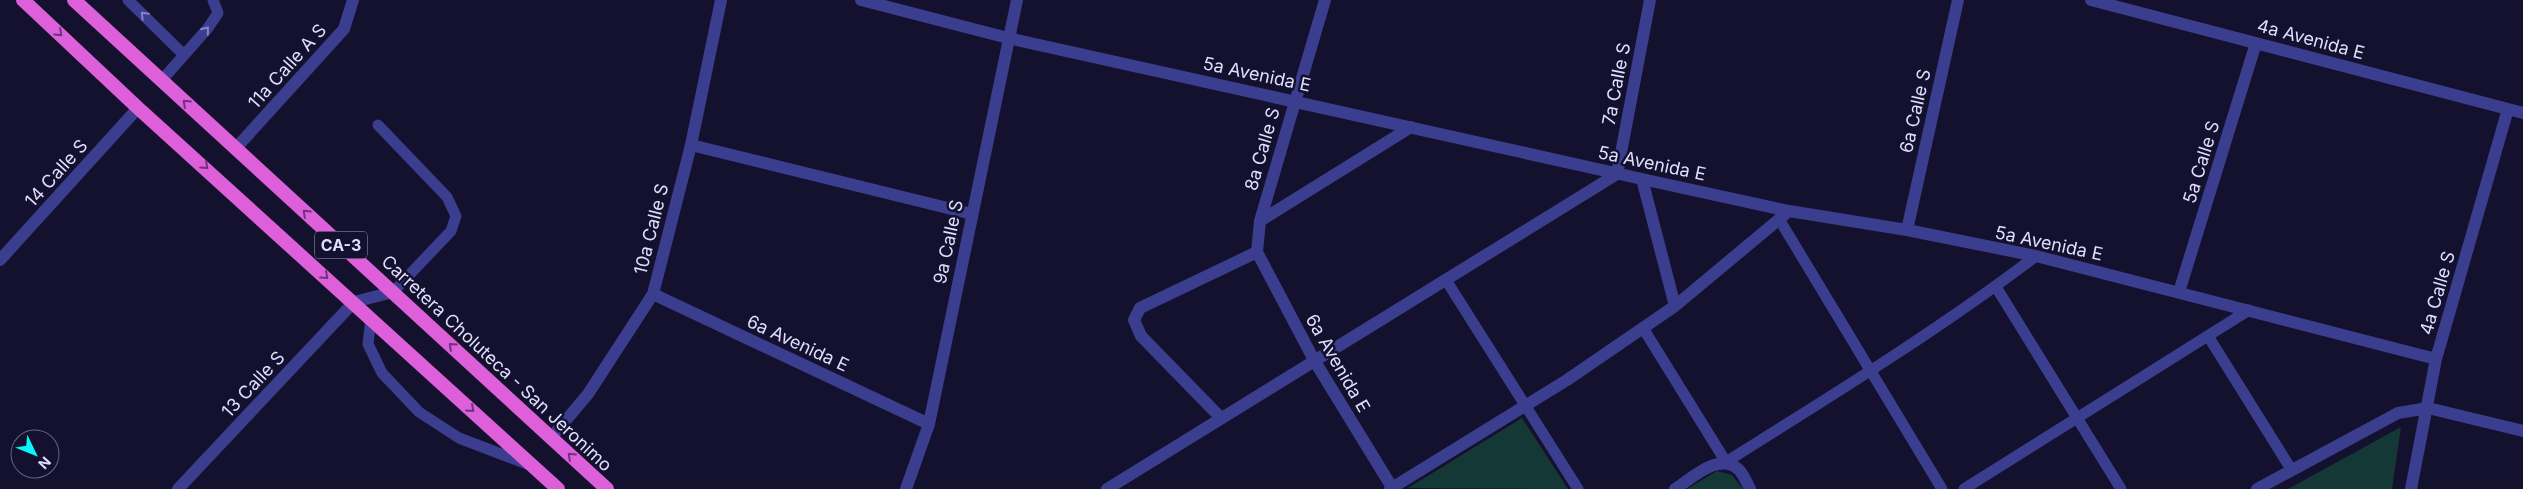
<svg xmlns="http://www.w3.org/2000/svg" width="2523" height="489" font-family="Inter,sans-serif">
	<style>
		.green { fill: #143835 }
		.lines { fill: none; stroke-linecap: round; stroke-linejoin: round }
		.service { stroke: #3b3d8e; stroke-width: 11 }
		.minor { stroke: #3b3d8e; stroke-width: 12 }
		.trunk { stroke: #dd5fd9; stroke-width: 14 }
		.oneway { stroke: #8585c1 }
		.oneway2 { stroke: #6e347b }
		.labels { text-anchor: middle; dominant-baseline: central; stroke-width: 5; stroke-linejoin: round; paint-order: stroke }
		.shield { fill: #14112e; stroke: #a2a0c0; stroke-width: 1 }
		.shield-label { font-size: 16px; font-weight: bold; fill: #dfdeff }
		.street-label { font-size: 18px; fill: #dfdeff; stroke: #14112e }
	</style>
	<rect width="100%" height="100%" fill="#14112e"/>
	<!-- green -->
	<path class="green" d="M1522,418L1568,489L1408,488Z
		M2401,427L2392,489H2288Z
		M1717,471L1732,475L1743,489H1687Z"/>
	<g class="lines">
		<!-- service -->
		<path class="service" d="M128,0L184,55
			M162,80L208,28L218,13L213,0
			M378,125L447,197L456,216L451,231L393,292
			M1779,219L1942,489
			M1446,280L1578,489
			M1996,287L2121,489
			M371,318L368,344L382,373L419,412L459,438L527,464
			M1643,328L1726,462C1831,396 1937,331 2036,256
			M2208,336L2291,469
			M1964,489L2249,310"/>
		<!-- minor -->
		<path class="minor" d="M861,0L1008,38L1642,179L1789,211L1907,230L2036,256L2436,359
			M2091,0L2523,113
			M691,145L972,214
			M236,148L344,29L353,0
			M1642,179L1675,306
			M1260,221L1411,127
			M1907,230L1958,0
			M1257,252L1314,360L1393,489
			M1257,252L1260,221L1325,0
			M0,260L138,108
			M2179,292L2256,43
			M653,294L929,424
			M1221,418L1141,336L1134,320L1140,308L1257,252
			M551,438L588,394L653,294L691,145L721,0
			M178,489L354,302L393,292
			M906,489L929,424L1017,0
			M1107,489L1617,174L1650,0
			M1390,489L1567,380L1675,306L1789,211
			M1675,489C1692,478 1719,452 1738,469C1743,473 1747,483 1750,489
			M2257,489L2398,413L2428,408L2523,431
			M2411,489L2436,359L2508,109"/>
		<!-- trunk -->
		<path class="trunk" d="M23,0L138,108L558,489
			M74,0L607,489"/>
	</g>
	<!-- one-way arrows -->
	<defs><path id="oneway-chevron" d="M-2-3.5L2.5 0L-2 3.5" fill="none" stroke-width="1.6" stroke-linecap="round" stroke-linejoin="round" transform="scale(1.25)"/></defs>
	<g class="oneway">
		<use href="#oneway-chevron" transform="translate(144 15) rotate(-135)"/>
		<use href="#oneway-chevron" transform="translate(206 30) rotate(-51)"/>
	</g>
	<g class="oneway2">
		<use href="#oneway-chevron" transform="translate(59 33) rotate(43)"/>
		<use href="#oneway-chevron" transform="translate(186 103) rotate(-137)"/>
		<use href="#oneway-chevron" transform="translate(205 166) rotate(42)"/>
		<use href="#oneway-chevron" transform="translate(306 213) rotate(-137)"/>
		<use href="#oneway-chevron" transform="translate(325 276) rotate(42)"/>
		<use href="#oneway-chevron" transform="translate(452 346) rotate(-138)"/>
		<use href="#oneway-chevron" transform="translate(471 409) rotate(42)"/>
		<use href="#oneway-chevron" transform="translate(571 456) rotate(-137)"/>
	</g>
	<g class="labels">
		<!-- shield labels -->
		<rect class="shield" x="315" y="231.5" width="52" height="27" rx="4"/>
		<g class="shield-label">
			<text x="341" y="245">CA-3</text>
		</g>
		<!-- street labels -->
		<g class="street-label">
			<text transform="translate(2311 39) rotate(15)">4a Avenida E</text>
			<text transform="translate(287 66) rotate(-48)">11a Calle A S</text>
			<text transform="translate(1257 74) rotate(12)">5a Avenida E</text>
			<text transform="translate(1616 84) rotate(-79)">7a Calle S</text>
			<text transform="translate(1915 111) rotate(-77)">6a Calle S</text>
			<text transform="translate(1262 149) rotate(-74)">8a Calle S</text>
			<text transform="translate(2201 162) rotate(-73)">5a Calle S</text>
			<text transform="translate(1652 163) rotate(12)">5a Avenida E</text>
			<text transform="translate(56 173) rotate(-48)">14 Calle S</text>
			<text transform="translate(651 229) rotate(-76)">10a Calle S</text>
			<text transform="translate(948 242) rotate(-78)">9a Calle S</text>
			<text transform="translate(2049 243) rotate(12)">5a Avenida E</text>
			<text transform="translate(2437 293) rotate(-74)">4a Calle S</text>
			<text transform="translate(798 343) rotate(25)">6a Avenida E</text>
			<text transform="translate(497 363) rotate(43)">Carretera Choluteca - San Jeronimo</text>
			<text transform="translate(1338 363) rotate(60)">6a Avenida E</text>
			<text transform="translate(253 384) rotate(-47)">13 Calle S</text>
		</g>
	</g>
	<!-- north arrow -->
	<g transform="translate(35 454) rotate(133)"><circle r="24" fill="#14112e" stroke="#656382"/>
	<path d="M0-4L9 19L0 12L-9 19Z" fill="#0af6ff"/>
	<text y="-8" font-size="14" font-weight="bold" text-anchor="middle" fill="#dfdeff">N</text>
	</g>
</svg>
